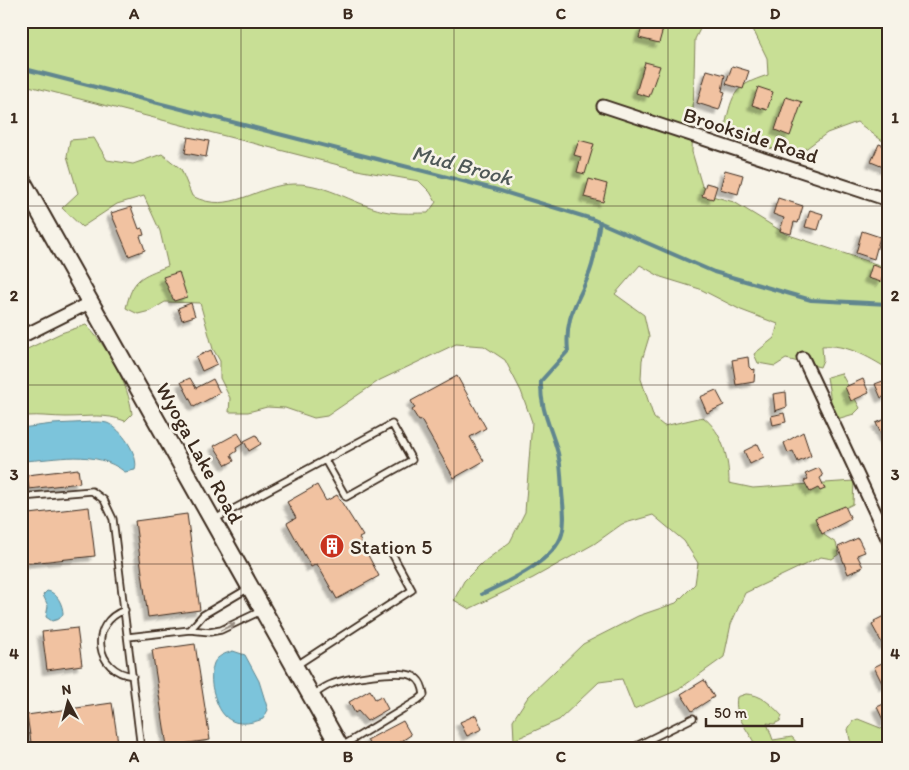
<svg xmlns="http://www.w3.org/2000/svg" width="909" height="770" font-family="Itim,sans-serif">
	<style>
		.green { fill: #c8df95; stroke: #82845a }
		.water { fill: #7bc4db; stroke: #61868f }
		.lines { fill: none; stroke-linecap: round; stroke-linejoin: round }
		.stream { stroke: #61868f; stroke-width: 4 }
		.building { fill: #f1c2a1; stroke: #3b2a1e; filter: url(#shadow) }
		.lane-casing { stroke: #3b2a1e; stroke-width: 9 }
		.street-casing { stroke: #3b2a1e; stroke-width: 15 }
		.secondary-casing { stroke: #3b2a1e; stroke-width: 20 }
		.lane { stroke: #f7f3e8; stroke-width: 5.5 }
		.street { stroke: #f7f3e8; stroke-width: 11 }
		.secondary { stroke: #f7f3e8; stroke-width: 16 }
		.oneway { stroke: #998e83 }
		.grid { fill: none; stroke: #3b2a1e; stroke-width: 1; stroke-opacity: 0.55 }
		.labels { text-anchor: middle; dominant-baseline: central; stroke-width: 5; stroke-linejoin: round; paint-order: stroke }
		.street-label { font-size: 21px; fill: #3b2a1e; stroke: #f7f3e8 }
		.poi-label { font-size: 21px; fill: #3b2a1e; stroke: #f7f3e8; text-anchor: start }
		.water-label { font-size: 22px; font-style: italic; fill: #4e5857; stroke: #f7f3e8 }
		.neatline { fill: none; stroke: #3b2a1e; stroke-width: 2 }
		.grid-label { font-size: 16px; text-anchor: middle; font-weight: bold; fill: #3b2a1e }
	</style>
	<defs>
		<filter id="shadow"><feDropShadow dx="-4.5" dy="4.5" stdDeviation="1" flood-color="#0004"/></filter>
	</defs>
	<rect width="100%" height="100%" fill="#f7f3e8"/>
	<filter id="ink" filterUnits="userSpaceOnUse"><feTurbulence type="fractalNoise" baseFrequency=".02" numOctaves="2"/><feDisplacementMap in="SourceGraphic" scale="10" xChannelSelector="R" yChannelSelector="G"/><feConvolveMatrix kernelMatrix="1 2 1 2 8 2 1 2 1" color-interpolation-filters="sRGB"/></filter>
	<g filter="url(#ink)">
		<!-- green -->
		<path class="green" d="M21,21H704L695,39L692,152L702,186L712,196L734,202L786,234L888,268V369C867,356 846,344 822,346L823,360L820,367L786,359L775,366L758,363L754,354L774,338L778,324L741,310L700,289L661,277L640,265L615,294L644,315L649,337L642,360L641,379L654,418L664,426L703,417C723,432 729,460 729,483L753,488L854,481L853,504L829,516L824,535L836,543L839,554L832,559L821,557L745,593L731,624L724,657L678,690L634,709L622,679L599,682L559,720L514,740L513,720L528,697L583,644L638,616L676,603L695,584L698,563L684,541L653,515L622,524L594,544L533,578L469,609L454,600L464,581L481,564L510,542L525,512L532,422L521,391L505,360L484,346L456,344L380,380L327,416L314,418L285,408L267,407L248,412H229L230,398L220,378V361L213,349L200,303L165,302L150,311L138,314L126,308C133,278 140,277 168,266L160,231L144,196L117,204L82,227L62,208L78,193L67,156L70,140L94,138L107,160L133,164L162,154L181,169L192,196C232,216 256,184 295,184C327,183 358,207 389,212C402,214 415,213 428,213L436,202L430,192L419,181L362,171L21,84Z
			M749,21H888V145L857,122L827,133L796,156L778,150L735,140L725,126C733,92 734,86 768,75L767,58Z
			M86,325C107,346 129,384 132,414L125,421C105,413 88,417 66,417C53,417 40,415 27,416L21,424V352L61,333Z
			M841,373L860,408L854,414L837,419L832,408L827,377Z
			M746,694C761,694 772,705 782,716L780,721L774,724L767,723L773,740L792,737L802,749H757C750,731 733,717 737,697Z
			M858,719L888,731V749H857L850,740L848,729L853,721Z"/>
		<!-- water -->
		<path class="water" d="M94,422C98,422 103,422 107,423C121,428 140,456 135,470L125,472C94,448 57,460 21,461V428L53,424Z
			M47,591C57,592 63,605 63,614L59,619L52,621L46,617L48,606L43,595Z
			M233,651L245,655L259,681L268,710L263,719C233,730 220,719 213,690C211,683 211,671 214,663C217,656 226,653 233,651Z"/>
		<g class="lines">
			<!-- stream -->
			<path class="stream" d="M21,68L494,189L592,219L714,272L811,300L888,304
				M482,594C505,583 555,561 562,534C566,520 563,506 562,492C561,475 561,460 555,443C548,422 540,405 541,381L568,351C564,310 582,300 592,265C596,251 597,236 600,222"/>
		</g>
		<!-- building -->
		<path class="building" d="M650,21L664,25L659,43L639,38L642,27L648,29Z
			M645,62L660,66L649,97L636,93Z
			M732,66L749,71L743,89L726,84Z
			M707,70L725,75L722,91L725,92L719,110L697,103Z
			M758,87L773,92L767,110L752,105Z
			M786,97L802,102L790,136L775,130Z
			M188,137L209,141L206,157L185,153Z
			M579,140L594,144L585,174L577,172L581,157L574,155Z
			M879,144L888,147V169L871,162Z
			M725,170L743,175L738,194L720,189Z
			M589,179L607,184L603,202L584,197Z
			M706,183L717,186L713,199L702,196Z
			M778,198L803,206L798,223L794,222L791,234L780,231L784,218L773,214Z
			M131,207L139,229L142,228L144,235L140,236L145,250L129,256L111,213Z
			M810,210L823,214L818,230L805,227Z
			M862,231L880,237L874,259L856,253Z
			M872,265L885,269L881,282L868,278Z
			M179,272L187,297L174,301L163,277Z
			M191,303L195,316L182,320L178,308Z
			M211,350L217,364L202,371L196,357Z
			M748,357L749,367L752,370L755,369L754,382L736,385L732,360Z
			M457,376L486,428L470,437L484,461L454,478L421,420L419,421L412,410L415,408L411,401Z
			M190,378L196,388L213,379L220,393L194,407L181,382Z
			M863,379L869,393L851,401L845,387Z
			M888,379V395L881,398L875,384Z
			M716,390L724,405L707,413L700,397Z
			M786,392L787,407L775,411L773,394Z
			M784,413L786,422L773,425L771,416Z
			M888,418V447H887L876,423Z
			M803,432L811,456L798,462L793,451L788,453L784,443Z
			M238,433L244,443L236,448L237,451L231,455L234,461L226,465L214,446Z
			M256,435L261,444L249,451L244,441Z
			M758,444L764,457L750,464L744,451Z
			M819,468L823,476L820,478L825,489L820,491L818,488L810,492L804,481L808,479L805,474Z
			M78,469L80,483L29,489L27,475Z
			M317,485L326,501L337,495L363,536L359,538L379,576L337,599L317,564L311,567L287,523L296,518L287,502Z
			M845,506L851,519L822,534L815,518Z
			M89,507L95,556L21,564V515Z
			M187,514L200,610L148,617L135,521Z
			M858,538L865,552L857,555L863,567L848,574L838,547Z
			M888,614V643L883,645L872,625L875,623L874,621Z
			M77,628L82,665L47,670L42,632Z
			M195,644L210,740L167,746L152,650Z
			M888,660V683L883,685L874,667Z
			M704,680L714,697L692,711L681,694Z
			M370,690L375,699L381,696L388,709L367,721L358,711L355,713L349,702Z
			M888,702V721L884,722L877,707Z
			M112,703L119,749H32L27,715Z
			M476,715L482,729L467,736L460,722Z
			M403,721L411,735L389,749H372L367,740Z"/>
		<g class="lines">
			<defs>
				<path id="lane" d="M21,497L92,491L104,500L113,519L141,749
					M213,520L392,424L412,460L346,497L325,460
					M125,610C88,623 95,672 133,676
					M190,630L203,615L249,588
					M128,637L190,630L210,632L221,630L261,611
					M297,665L412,590L389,548
					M312,696C318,692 325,686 332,684C346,678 399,669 413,676C421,680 423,687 424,695L418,700L342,746
					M630,749L693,718"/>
				<path id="street" d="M603,106L888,200
					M21,337L91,302
					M803,358L888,540"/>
				<path id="secondary" d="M21,179L341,749"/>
			</defs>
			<!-- lane casing -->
			<use href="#lane" class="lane-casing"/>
			<!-- street casing -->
			<use href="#street" class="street-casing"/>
			<!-- secondary casing -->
			<use href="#secondary" class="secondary-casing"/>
			<!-- lane -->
			<use href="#lane" class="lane"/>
			<!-- street -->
			<use href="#street" class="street"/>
			<!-- secondary -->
			<use href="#secondary" class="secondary"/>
		</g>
		<!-- one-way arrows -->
		<defs><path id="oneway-shaft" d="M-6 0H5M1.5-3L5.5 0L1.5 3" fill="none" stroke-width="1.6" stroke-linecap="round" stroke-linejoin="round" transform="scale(1.25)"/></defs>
		<use class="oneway" href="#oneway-shaft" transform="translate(228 627) rotate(-25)"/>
	</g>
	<!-- grid -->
	<path class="grid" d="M241,21V749M454,21V749M668,21V749M21,206H888M21,385H888M21,564H888"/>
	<!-- icons -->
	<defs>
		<symbol id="building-disc" viewBox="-11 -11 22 22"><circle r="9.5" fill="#c8321e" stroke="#f7f3e8"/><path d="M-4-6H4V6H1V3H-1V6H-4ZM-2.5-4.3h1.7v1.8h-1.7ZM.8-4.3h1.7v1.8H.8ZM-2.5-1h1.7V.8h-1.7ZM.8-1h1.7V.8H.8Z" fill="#fff"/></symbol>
	</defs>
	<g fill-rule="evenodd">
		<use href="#building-disc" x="318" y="532" width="28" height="28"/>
	</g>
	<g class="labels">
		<!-- street labels -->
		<g class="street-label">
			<text transform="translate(751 135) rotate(18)">Brookside Road</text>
			<text transform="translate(200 453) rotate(61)">Wyoga Lake Road</text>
		</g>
		<!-- poi labels -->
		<g class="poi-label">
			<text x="350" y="546">Station 5</text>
		</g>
		<!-- water labels -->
		<g class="water-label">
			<text transform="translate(462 165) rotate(15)">Mud Brook</text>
		</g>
	</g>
	<!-- margin -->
	<rect width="909" height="770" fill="none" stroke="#f7f3e8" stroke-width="55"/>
	<!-- north arrow -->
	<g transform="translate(68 702) rotate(353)" stroke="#f7f3e8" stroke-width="4" paint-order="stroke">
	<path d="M0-4L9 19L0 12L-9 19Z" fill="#3b2a1e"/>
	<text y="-8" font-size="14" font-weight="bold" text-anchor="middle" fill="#3b2a1e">N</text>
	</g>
	<!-- scale -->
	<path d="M706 718v8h96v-8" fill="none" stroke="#3b2a1e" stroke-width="2.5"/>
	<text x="714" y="718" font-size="15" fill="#3b2a1e" stroke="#f7f3e8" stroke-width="4" paint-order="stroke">50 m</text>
	<rect x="28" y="28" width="854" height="714" class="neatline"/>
	<g class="grid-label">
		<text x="134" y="19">A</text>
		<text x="348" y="19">B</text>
		<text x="561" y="19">C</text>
		<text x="775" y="19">D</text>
		<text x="14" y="123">1</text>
		<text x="895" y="123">1</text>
		<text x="14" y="301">2</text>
		<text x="895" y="301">2</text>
		<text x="14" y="480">3</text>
		<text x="895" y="480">3</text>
		<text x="14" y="659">4</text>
		<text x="895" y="659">4</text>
		<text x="134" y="762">A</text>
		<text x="348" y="762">B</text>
		<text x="561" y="762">C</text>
		<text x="775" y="762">D</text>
	</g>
</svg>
